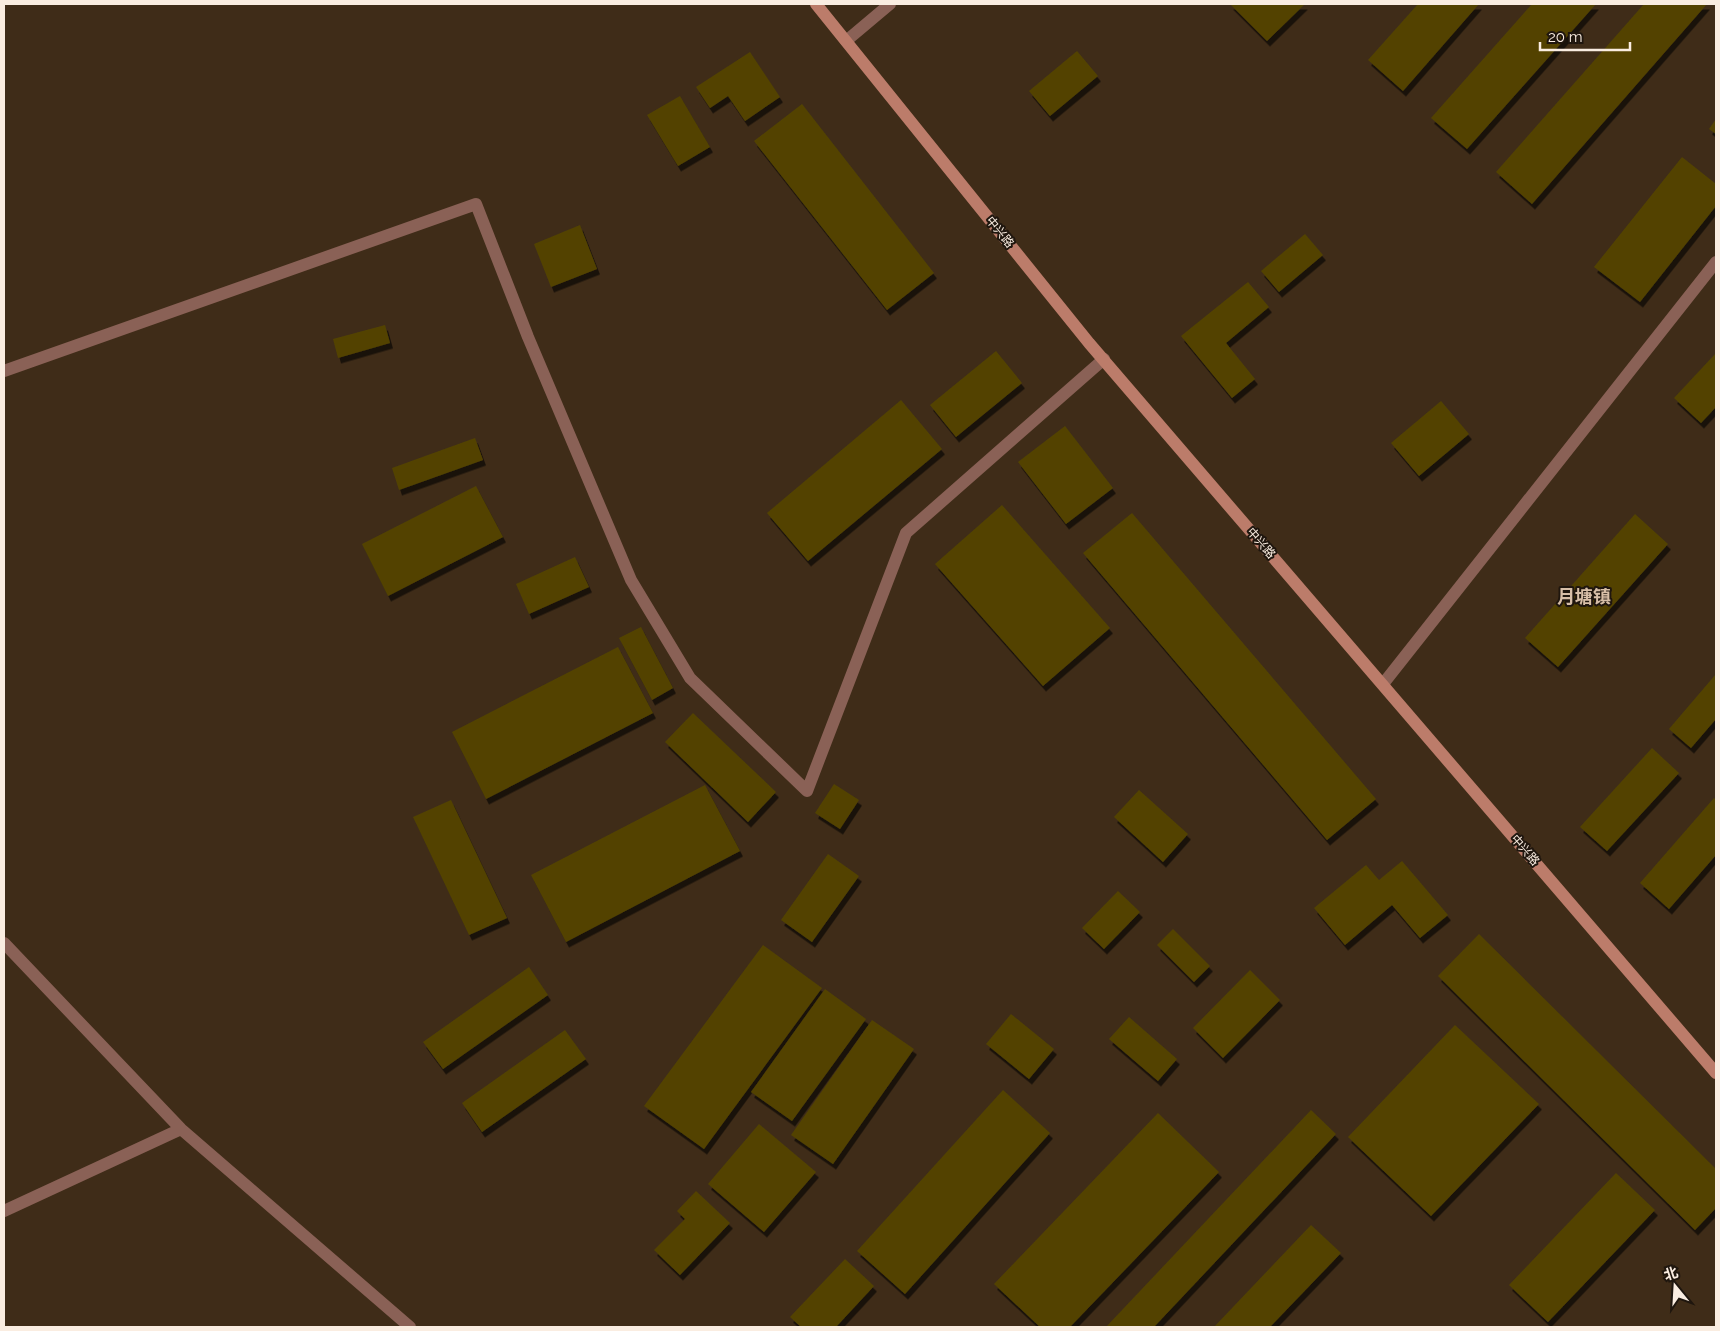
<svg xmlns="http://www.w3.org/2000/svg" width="1720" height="1331" font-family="Raleway,'Noto Sans SC',sans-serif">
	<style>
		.building { fill: #524306; filter: url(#shadow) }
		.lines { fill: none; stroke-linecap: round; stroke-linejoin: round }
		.street { stroke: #8a6156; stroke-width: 12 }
		.secondary { stroke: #bc7c6a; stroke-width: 12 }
		.labels { text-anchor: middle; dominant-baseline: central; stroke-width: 4; stroke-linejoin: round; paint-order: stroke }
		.street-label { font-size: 12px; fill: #faede1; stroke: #1f160e }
		.district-label { font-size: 18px; font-weight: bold; fill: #d7bea7; stroke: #1f160e }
	</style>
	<defs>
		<filter id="shadow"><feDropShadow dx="3" dy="5.5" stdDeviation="0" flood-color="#0009"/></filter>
	</defs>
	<rect width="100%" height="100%" fill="#3f2c18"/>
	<!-- building -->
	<path class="building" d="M1230,4H1305L1267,41Z
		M1418,4H1479L1403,91L1368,60Z
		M1532,4H1596L1467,149L1431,118Z
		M1644,4H1707L1532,204L1496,172Z
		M1077,51L1098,76L1050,116L1029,91Z
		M750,52L780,97L745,121L728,96L710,108L696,87Z
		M680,96L710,147L678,166L647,115Z
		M802,104L934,273L887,310L754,141Z
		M1716,119V134L1709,129Z
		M1682,157L1716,184V206L1640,302L1594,267Z
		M580,225L597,269L551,287L534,244Z
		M1305,234L1323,255L1279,292L1261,271Z
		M1248,282L1269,307L1226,343L1255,379L1232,398L1181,336Z
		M385,325L390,343L338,358L333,339Z
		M996,351L1022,383L956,437L930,405Z
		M1716,353V407L1701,423L1674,398Z
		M901,400L942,449L808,561L767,513Z
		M1441,401L1469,434L1419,476L1391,443Z
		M1065,426L1113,488L1066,524L1018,462Z
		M475,438L483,460L399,490L392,468Z
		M476,486L503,537L388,596L362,544Z
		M1002,505L1110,628L1043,686L935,564Z
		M1132,513L1376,799L1327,840L1083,553Z
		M1635,514L1668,544L1558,667L1525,638Z
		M575,557L589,587L529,614L516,584Z
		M641,627L673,688L652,700L619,638Z
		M618,647L653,713L486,799L452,732Z
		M1716,674V719L1691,748L1669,729Z
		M693,713L776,792L748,822L665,742Z
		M1652,748L1679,773L1607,851L1580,827Z
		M834,784L859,800L840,829L815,813Z
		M705,785L740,851L566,942L531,875Z
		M1139,790L1188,834L1163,862L1114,817Z
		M1714,798L1716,800V855L1669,909L1640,883Z
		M451,800L507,918L469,935L413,817Z
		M828,854L859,876L812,942L781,920Z
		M1402,861L1448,915L1420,938L1392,905L1345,945L1314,908L1366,865L1379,880Z
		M1118,891L1140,912L1104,949L1082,928Z
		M1173,929L1210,966L1194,982L1157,945Z
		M1479,934L1716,1169V1208L1695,1230L1438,976Z
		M763,945L822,988L704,1149L644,1106Z
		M529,967L548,995L443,1069L423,1042Z
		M1250,970L1280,1000L1223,1058L1193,1028Z
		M825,989L866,1019L792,1121L751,1092Z
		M1011,1014L1054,1049L1029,1079L986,1044Z
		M1129,1017L1177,1059L1158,1081L1109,1039Z
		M872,1020L914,1049L833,1164L791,1135Z
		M1455,1025L1539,1104L1431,1216L1348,1137Z
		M565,1030L586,1059L482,1132L462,1103Z
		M1003,1090L1050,1133L905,1294L857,1251Z
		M1311,1110L1336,1134L1154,1327H1106Z
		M1158,1113L1219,1172L1070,1327H1040L994,1284Z
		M759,1124L816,1172L764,1232L708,1184Z
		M1616,1173L1655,1210L1548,1322L1509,1285Z
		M696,1191L730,1223L680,1275L654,1250L685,1219L677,1211Z
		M1311,1225L1341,1253L1270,1327H1214Z
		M845,1259L874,1286L836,1327H801L790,1317Z"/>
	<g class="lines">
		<!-- street -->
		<path class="street" d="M846,41L890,4
			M4,371L476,204L528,337L631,580L690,678L807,791L906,533L1104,359
			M1383,684L1716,262
			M4,943L181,1129L410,1327
			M4,1211L181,1129"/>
		<!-- secondary -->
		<path class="secondary" d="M816,4L1089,343L1716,1073"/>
	</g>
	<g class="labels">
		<!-- street labels -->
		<g class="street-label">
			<text transform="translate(1000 232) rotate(51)">中兴路</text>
			<text transform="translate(1261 543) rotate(49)">中兴路</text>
			<text transform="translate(1525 850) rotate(49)">中兴路</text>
		</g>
		<!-- district labels -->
		<g class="district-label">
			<text x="1584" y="596">月塘镇</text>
		</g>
	</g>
	<!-- border -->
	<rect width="1720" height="1331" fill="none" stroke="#faede1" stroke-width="10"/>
	<!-- north arrow -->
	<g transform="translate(1675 1286) rotate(342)" stroke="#1f160e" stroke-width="4" paint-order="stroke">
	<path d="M0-4L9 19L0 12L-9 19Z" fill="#faede1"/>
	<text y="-8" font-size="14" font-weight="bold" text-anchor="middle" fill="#faede1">北</text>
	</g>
	<!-- scale -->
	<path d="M1540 42v8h90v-8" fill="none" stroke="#faede1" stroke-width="2.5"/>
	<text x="1548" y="42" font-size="15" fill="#faede1" stroke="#1f160e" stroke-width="4" paint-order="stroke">20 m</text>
</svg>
